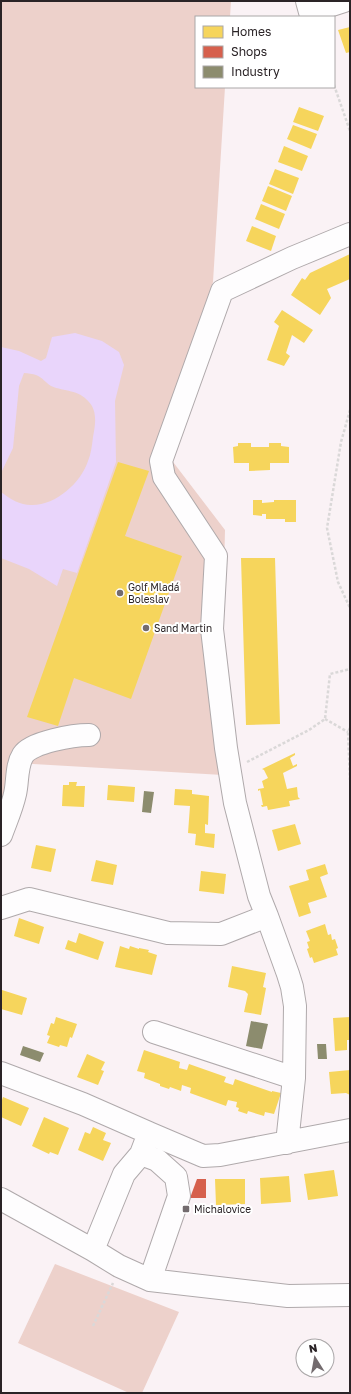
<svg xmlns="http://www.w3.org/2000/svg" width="351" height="1394" font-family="'Golos Text',sans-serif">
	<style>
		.green { fill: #edd1cb }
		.water { fill: #e9d5fb }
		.homes { fill: #f6d55c }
		.shops { fill: #d6604d }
		.industry { fill: #8c8c6e }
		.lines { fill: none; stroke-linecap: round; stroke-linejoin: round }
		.minor-casing { stroke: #afa9ab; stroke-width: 24 }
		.path { stroke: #dad8d8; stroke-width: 2.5; stroke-dasharray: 3 2; stroke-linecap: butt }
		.minor { stroke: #fefdfe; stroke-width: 22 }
		.poi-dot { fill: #736b6e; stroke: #fff; stroke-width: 1.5 }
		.labels { text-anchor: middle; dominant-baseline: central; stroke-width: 4; stroke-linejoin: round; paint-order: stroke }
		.poi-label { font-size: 10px; fill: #2a2326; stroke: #fff; text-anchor: start }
	</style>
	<rect width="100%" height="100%" fill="#faf2f5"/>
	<!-- green -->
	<path class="green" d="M1,1H231L230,17H196V87H225L213,282L157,441L225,530L222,656L240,776L16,763L1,803Z
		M55,1264L179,1312L142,1393H129L18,1343Z"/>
	<!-- water -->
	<path class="water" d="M75,333L102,341L119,352L124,365L115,401L116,462L77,573L63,569L57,586L29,569L1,558V492C10,499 20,505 31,505C55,506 81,483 88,461C91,454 92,445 93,437C95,426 98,412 89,402C78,389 65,392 51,386C46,383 42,377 36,375C33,374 28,373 24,373L19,386L13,448L1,473V347L19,351L41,361L46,358L52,337Z"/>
	<!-- homes -->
	<path class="homes" d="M350,27V52L346,53L338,30Z
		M299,107L324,116L318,131L293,122Z
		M293,125L317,134L311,149L287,139Z
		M284,146L308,156L302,171L278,162Z
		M275,169L299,178L293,194L269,184Z
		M268,186L292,196L286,211L262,201Z
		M261,204L285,214L279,229L255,219Z
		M252,226L276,236L271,251L246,241Z
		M350,254V279L327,289L331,298L320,315L291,295L302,278L305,280L310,273Z
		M282,310L313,330L304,343L292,335L286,353L290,356L284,366L267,360L279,326L274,322Z
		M238,443H251V447H269V443H281V446L289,447V463H270V470L249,471V463H234L233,447L238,446Z
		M118,462L149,471L125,536L182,556L131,699L74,678L58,726L27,717Z
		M253,500H262V503L274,502V500H296V522H285V519H266V514H262V516L253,515Z
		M241,558H275L280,724L246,725Z
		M295,753V755L290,758L293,766L297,764V766L283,773L287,789L297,787L298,797L300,799L289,801L290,806L268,810L267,806L262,807L261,805H263L260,790L258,791V789L264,788L262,781L268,778L264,770L262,769Z
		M69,782H77L76,786H85L84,807L62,806L63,785H69Z
		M108,785L135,787L134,802L107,800Z
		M175,789L192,790V794L209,796L208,825L205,824V833L215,834L214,848L195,845L196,834L188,833L190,806L174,805Z
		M295,824L301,844L278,851L272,830Z
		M36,845L56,849L51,872L31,868Z
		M96,860L117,865L113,885L91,881Z
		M325,864L328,874L320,877L327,897L308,903L311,913L299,917L289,886L309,880L306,870Z
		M201,871L226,874L224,894L199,891Z
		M19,918L44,927L39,944L14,936Z
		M325,924L328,935L331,934L332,940L335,939L338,948L336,949L338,955L314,963L312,957L310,958L307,949L309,948L307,942L310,941L306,931Z
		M79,933L104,942L98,960L65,949L68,940L76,943Z
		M120,946L129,949L130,946L139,949V948L149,950L148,952L157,955L152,975L115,967Z
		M232,966L266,973L263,987L266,988L261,1015L244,1012L248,994L245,991L228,987Z
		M2,990L27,998L22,1015L1,1009Z
		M56,1017L77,1024L72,1038L70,1037L67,1047L60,1045L59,1047L47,1043L50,1036L47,1035L51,1023L54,1024Z
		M350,1017V1040H347V1050L335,1051L333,1018Z
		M144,1050L180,1062L179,1068L187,1070L189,1064L226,1077L224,1082L233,1085L235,1079L272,1092V1091L281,1093L274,1114L265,1112L264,1116L248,1111L247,1114L238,1111L239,1108L236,1107L237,1102L228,1100L226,1106L190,1093L191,1088L182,1085L181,1091L170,1087L169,1089L160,1086V1084L144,1078L145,1073L137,1071Z
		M87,1054L105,1062L101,1070L104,1071L98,1085L77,1077Z
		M350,1070V1095L346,1093L331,1094L329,1072Z
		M3,1097L29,1108L21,1126L1,1117V1103Z
		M44,1117L69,1128L58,1155L50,1152L49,1154L32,1146Z
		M93,1127L106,1133L103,1140L111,1143L103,1161L78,1150L85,1132L90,1134Z
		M334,1170L338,1196L308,1200L304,1174Z
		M289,1176L291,1202L261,1204L260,1178Z
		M215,1179H245V1204L216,1205Z"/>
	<!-- shops -->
	<path class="shops" d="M197,1179H206V1198H190Z"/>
	<!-- industry -->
	<path class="industry" d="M144,791L154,792L151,813L142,812Z
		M251,1021L268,1024L262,1049L246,1046Z
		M317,1044H326L327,1059H318Z
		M23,1046L44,1053L40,1062L20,1055Z"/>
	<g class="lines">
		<defs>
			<path id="minor" d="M307,1L310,12L344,1
				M1,835C6,821 12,808 15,794C18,782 16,766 23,755C31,742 74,735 89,735
				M1,908L29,899L168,933L221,934L267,916L259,896L235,803L226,748L212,629L216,556L164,477L161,461L222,291L292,258L350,234
				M267,916L288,974L292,987L295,1006L294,1078L287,1143
				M154,1032L294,1078
				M1,1073L83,1104L149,1133L141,1154L124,1174L93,1250
				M149,1133L203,1156L220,1155L350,1130
				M141,1154L157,1160L176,1177L179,1196L150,1280
				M1,1199L93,1250L119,1266L150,1280L288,1296L350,1295"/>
		</defs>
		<!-- minor casing -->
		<use href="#minor" class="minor-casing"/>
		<!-- path -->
		<path class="path" d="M334,85L350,131
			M350,410L341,442L327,528L338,582L350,608
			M325,719L348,732
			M350,728L348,732L350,780
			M247,762L309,730L325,719L330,674L350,669
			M93,1326L113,1283"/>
		<!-- minor -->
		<use href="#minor" class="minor"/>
	</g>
	<!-- markers -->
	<g class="poi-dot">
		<circle cx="120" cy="593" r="4"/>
		<circle cx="146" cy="628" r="4"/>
		<rect x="182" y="1205" width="8" height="8" rx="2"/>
	</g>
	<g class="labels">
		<!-- poi labels -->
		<g class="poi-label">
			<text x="128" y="587">Golf Mladá<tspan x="128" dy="12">Boleslav</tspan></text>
			<text x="154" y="628">Sand Martin</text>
			<text x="194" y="1209">Michalovice</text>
		</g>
	</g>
	<!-- border -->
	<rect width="351" height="1394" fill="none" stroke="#2a2326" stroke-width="4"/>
	<!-- legend -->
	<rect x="195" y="16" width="140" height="72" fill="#ffffff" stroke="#aaa7a8"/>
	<rect x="203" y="26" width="20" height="12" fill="#f6d55c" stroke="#aaa7a8"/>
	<text x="231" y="36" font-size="12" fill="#2a2326">Homes</text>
	<rect x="203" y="46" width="20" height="12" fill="#d6604d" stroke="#aaa7a8"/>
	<text x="231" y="56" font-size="12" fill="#2a2326">Shops</text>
	<rect x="203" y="66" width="20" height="12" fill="#8c8c6e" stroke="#aaa7a8"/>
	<text x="231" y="76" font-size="12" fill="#2a2326">Industry</text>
	<!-- north arrow -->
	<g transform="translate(315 1358) rotate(349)"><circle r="19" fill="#ffffff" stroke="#aaa7a8"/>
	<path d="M0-3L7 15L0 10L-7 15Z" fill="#736b6e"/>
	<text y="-6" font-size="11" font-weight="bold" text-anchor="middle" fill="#2a2326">N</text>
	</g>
</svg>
